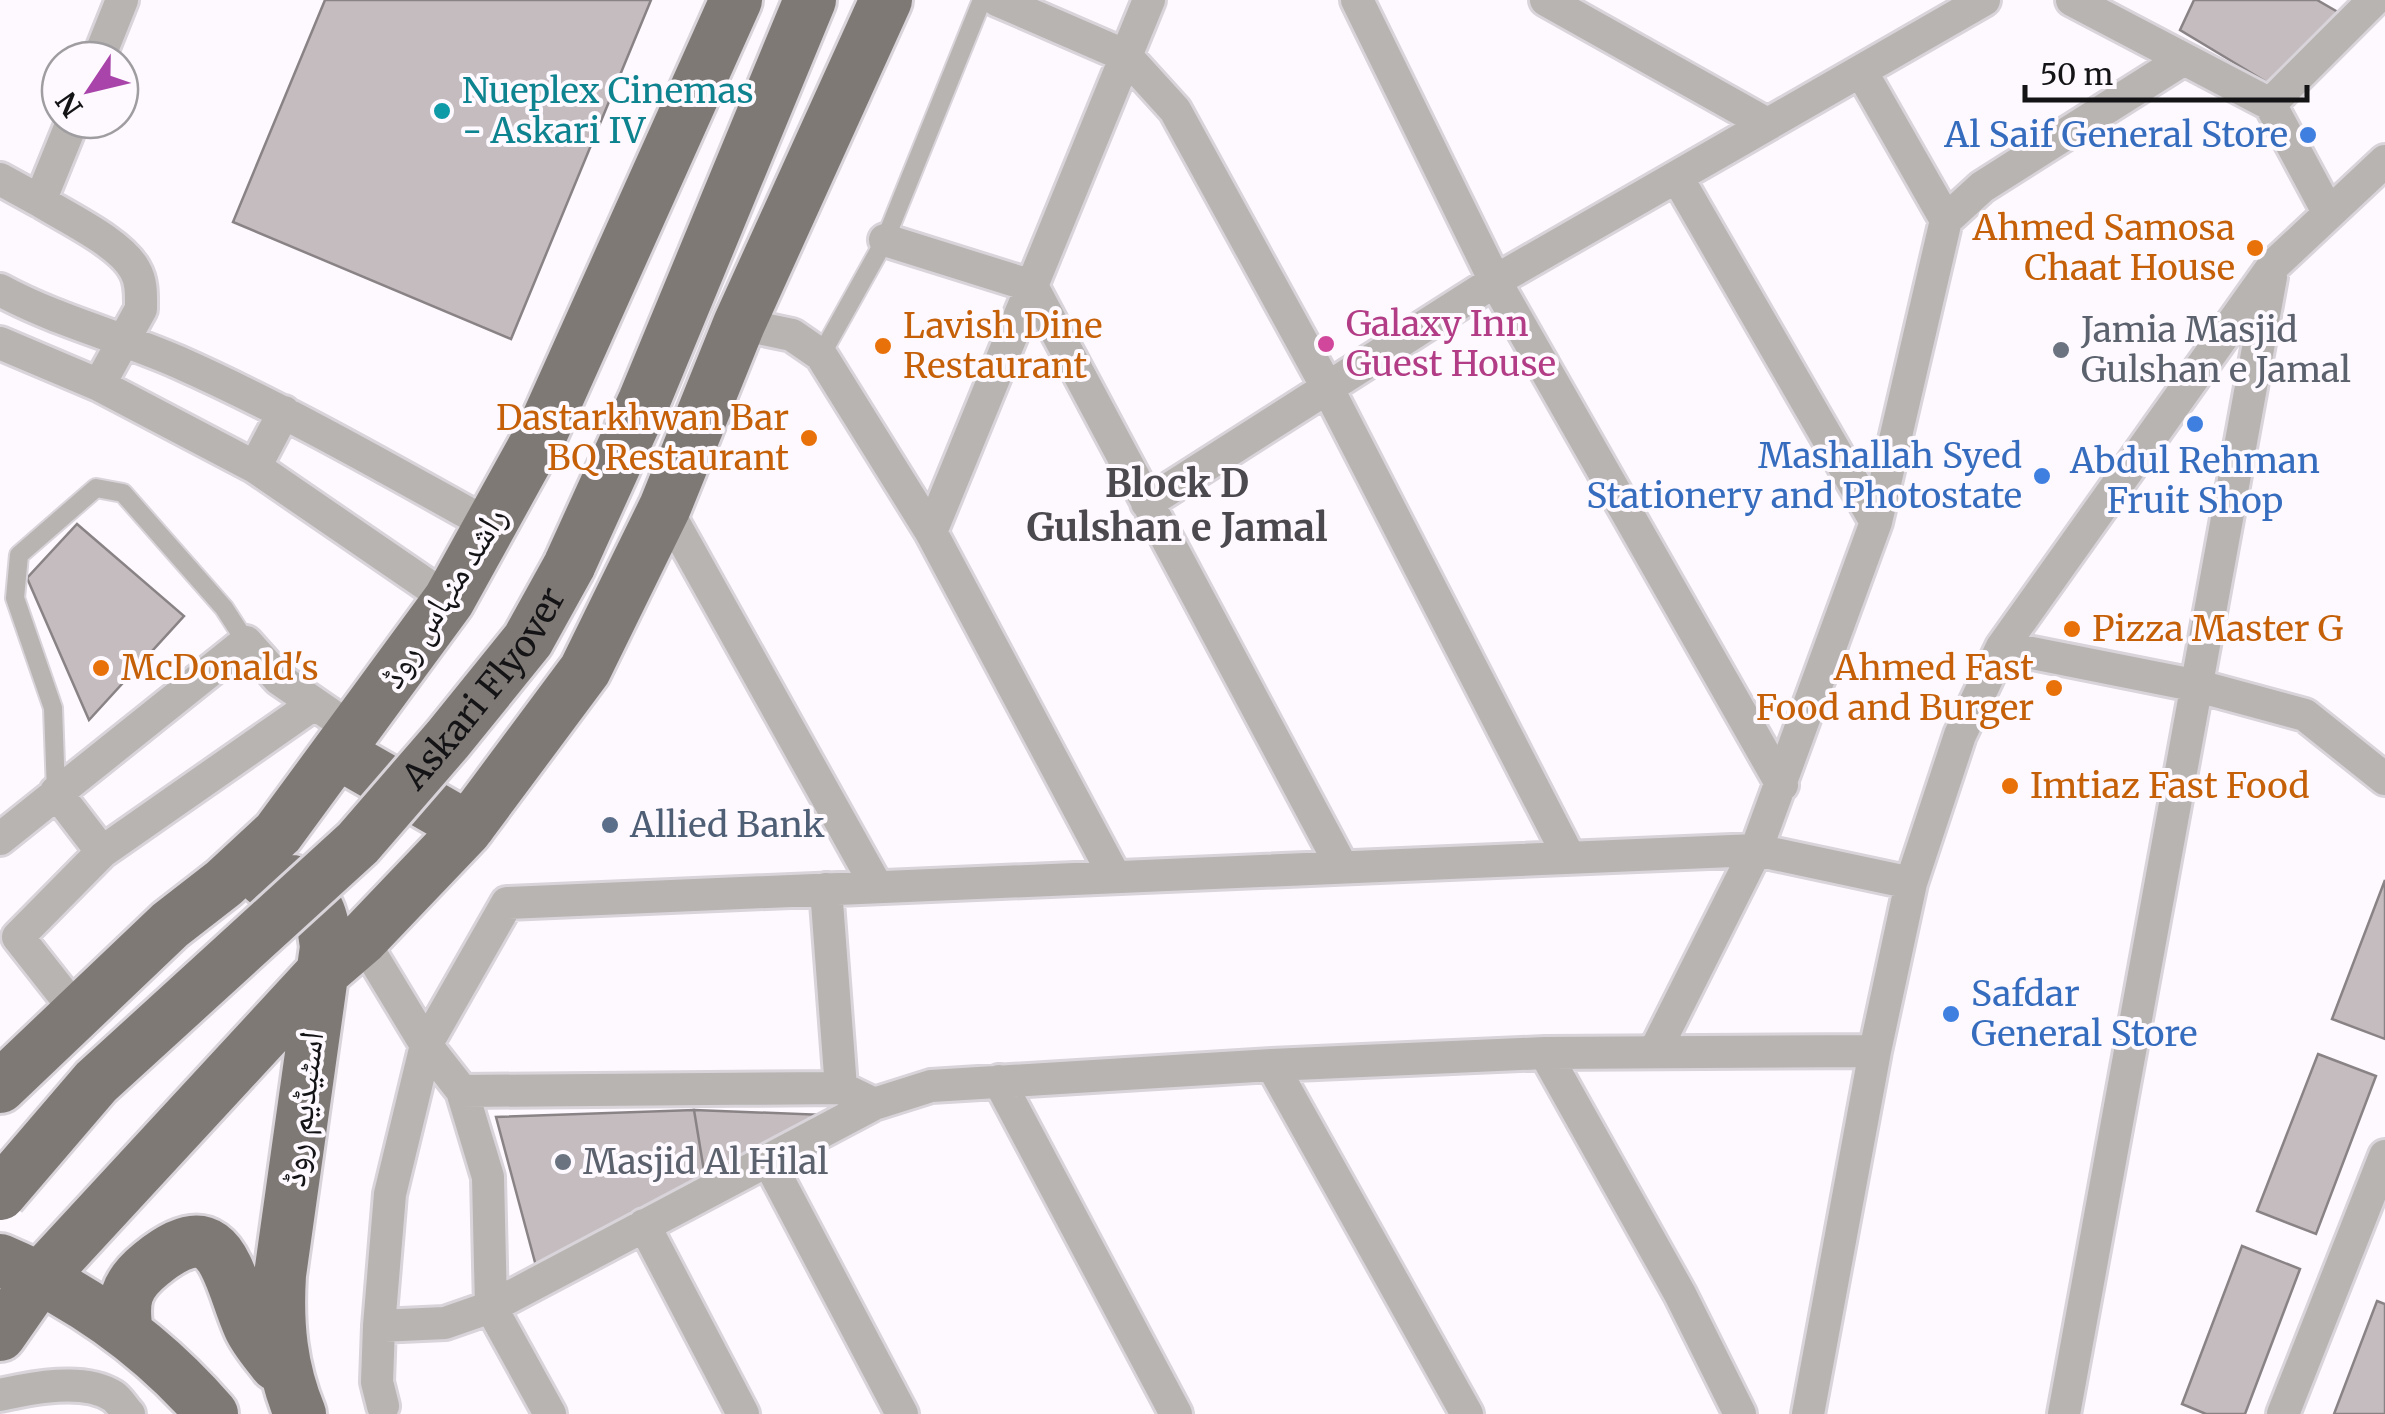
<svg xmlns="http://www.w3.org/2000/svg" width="2385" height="1414" font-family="Merriweather,'Noto Naskh Arabic',serif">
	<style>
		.building { fill: #c4bcbf; stroke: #8a8385; stroke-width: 2.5 }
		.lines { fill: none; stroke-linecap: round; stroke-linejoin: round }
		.service-casing { stroke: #d8d4da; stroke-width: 22 }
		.minor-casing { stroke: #d8d4da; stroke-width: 38 }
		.primary-casing { stroke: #d8d4da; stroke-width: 58 }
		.service { stroke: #b7b4b2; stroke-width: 18 }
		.minor { stroke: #b7b4b2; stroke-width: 32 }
		.primary { stroke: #7f7976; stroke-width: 52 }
		.primary-bridge-casing { stroke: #d8d4da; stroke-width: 58; stroke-linecap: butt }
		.primary-bridge { stroke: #7f7976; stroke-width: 52 }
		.culture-dot { fill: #0f9aa8; stroke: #fdf9ff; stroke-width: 4 }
		.shop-dot { fill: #3f7fe0; stroke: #fdf9ff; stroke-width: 4 }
		.food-dot { fill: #e8710a; stroke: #fdf9ff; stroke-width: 4 }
		.hotel-dot { fill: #d1479c; stroke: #fdf9ff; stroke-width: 4 }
		.worship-dot { fill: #6b7280; stroke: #fdf9ff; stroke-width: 4 }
		.service-dot { fill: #5c6f8a; stroke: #fdf9ff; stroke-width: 4 }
		.labels { text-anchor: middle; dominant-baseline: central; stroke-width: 8; stroke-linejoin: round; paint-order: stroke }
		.culture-label { font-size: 35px; fill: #0d838f; stroke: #fdf9ff; text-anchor: start }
		.shop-label { font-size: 35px; fill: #366cbe; stroke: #fdf9ff; text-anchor: end }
		.food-label { font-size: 35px; fill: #c56008; stroke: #fdf9ff; text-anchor: start }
		.hotel-label { font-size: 35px; fill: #b23c85; stroke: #fdf9ff; text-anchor: start }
		.worship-label { font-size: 35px; fill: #5b616d; stroke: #fdf9ff; text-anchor: start }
		.street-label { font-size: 35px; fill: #141315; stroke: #fdf9ff }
		.service-label { font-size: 35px; fill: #4e5e75; stroke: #fdf9ff; text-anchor: start }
		.neighbourhood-label { font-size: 38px; font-weight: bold; fill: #4c494e; stroke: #fdf9ff }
	</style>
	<rect width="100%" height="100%" fill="#fdf9ff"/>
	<!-- building -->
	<path class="building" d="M325,0H651L511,339L233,222Z
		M2194,0H2317L2343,15L2273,86L2180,30Z
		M77,524L184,616L89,720L27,578Z
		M2385,880V1039L2332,1019Z
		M2318,1054L2376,1076L2316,1234L2257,1211Z
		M694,1110L705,1177L536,1266L496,1117Z
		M694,1110L826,1115L705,1177Z
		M2242,1246L2300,1269L2245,1414H2206L2182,1404Z
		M2377,1301L2385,1304V1414H2334Z"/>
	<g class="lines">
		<defs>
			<path id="service" d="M821,355L885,240L982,0
				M56,792L53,708L15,598L19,555L96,488L123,493L224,608L246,642"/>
			<path id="minor" d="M997,0L1126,56L1175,110L1328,389L1569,857
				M1357,0L1495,281L1782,785
				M1546,0L1767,124
				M2072,0L2270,104
				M98,60L122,0
				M2270,104L2374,0
				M2270,104L2328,212
				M73,120L40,201C67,218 121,243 135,270C142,282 141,296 141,309L99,385
				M1677,177L1876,522
				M0,179L40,201
				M1946,220L1982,187L2184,59
				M885,240L1032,286L1342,867
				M0,290C57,321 119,336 178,362C286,410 388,469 491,526
				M739,324L792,335L821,355L931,532L1115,877
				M0,343L99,385L255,467L449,600
				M255,467L284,412
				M1147,503L1495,281L1984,0
				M665,507L877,887
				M931,532L1149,0
				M2002,647L2198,686L2305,715L2385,779
				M56,792L102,852L18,937L77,1012
				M0,839L246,642L279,679L353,730
				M102,852L314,704
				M826,889L841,1088
				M362,939L426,1045L462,1091L488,1177L491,1307L550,1414
				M1655,1051L1756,850L1876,522L1946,220L1861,71
				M1545,1053L1680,1294L1740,1414
				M1272,1065L1467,1414
				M999,1081L1176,1414
				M462,1091L841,1088L874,1104L931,1086L1272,1065L1545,1053L1875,1051
				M768,1160L902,1414
				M644,1225L743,1414
				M379,1326L445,1323L491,1307L874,1104
				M0,1395C31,1388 84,1377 113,1396C119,1400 124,1409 129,1414
				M383,1406L377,1382L379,1326L390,1194L426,1045L507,903L1756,850L1911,883
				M1808,1414L1875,1051L1911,883L1960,735L2002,647L2273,266L2385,161
				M2064,1414L2271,277
				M2283,1414L2385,1156"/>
			<path id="primary" d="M569,566L644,401L810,0
				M338,753L455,820L470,825
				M265,881H292C319,902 322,913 326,947L280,1275C277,1324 281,1368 300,1414
				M0,1087L170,925L224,883L278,833L449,600L543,430L736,0
				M0,1260C83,1295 153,1346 212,1414
				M127,1333C122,1300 125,1285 151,1264C223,1205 227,1276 249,1326C255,1340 267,1353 276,1365
				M0,1335L39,1279L319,976L362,939L466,830L585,670L665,507L739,324L886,0"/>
		</defs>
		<!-- service casing -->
		<use href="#service" class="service-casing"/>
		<!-- minor casing -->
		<use href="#minor" class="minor-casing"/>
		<!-- primary casing -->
		<use href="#primary" class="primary-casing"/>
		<!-- service -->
		<use href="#service" class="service"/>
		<!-- minor -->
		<use href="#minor" class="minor"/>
		<!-- primary -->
		<use href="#primary" class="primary"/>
		<defs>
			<g id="primary-bridge">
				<path id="s1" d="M0,1194L96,1082L358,843L448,739L528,640L569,566"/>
			</g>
		</defs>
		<!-- primary-bridge casing -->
		<use href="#primary-bridge" class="primary-bridge-casing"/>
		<!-- primary-bridge -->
		<use href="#primary-bridge" class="primary-bridge"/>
	</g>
	<!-- markers -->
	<circle class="culture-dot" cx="442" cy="111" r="10"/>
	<g class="shop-dot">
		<circle cx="2308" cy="135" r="10"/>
		<circle cx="2195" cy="424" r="10"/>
		<circle cx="2042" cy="476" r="10"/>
		<circle cx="1951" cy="1014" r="10"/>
	</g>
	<g class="food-dot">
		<circle cx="2255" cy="248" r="10"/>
		<circle cx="883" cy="346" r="10"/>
		<circle cx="809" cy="438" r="10"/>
		<circle cx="2072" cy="629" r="10"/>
		<circle cx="101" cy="668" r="10"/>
		<circle cx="2054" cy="688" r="10"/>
		<circle cx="2010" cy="786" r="10"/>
	</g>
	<circle class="hotel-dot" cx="1326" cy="344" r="10"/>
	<g class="worship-dot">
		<circle cx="2061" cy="350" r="10"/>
		<circle cx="563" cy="1162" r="10"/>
	</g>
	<circle class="service-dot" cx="610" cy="825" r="10"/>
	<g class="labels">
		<!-- culture labels -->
		<g class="culture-label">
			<text x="462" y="91">Nueplex Cinemas<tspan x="462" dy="40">- Askari IV</tspan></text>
		</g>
		<!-- shop labels -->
		<g class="shop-label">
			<text x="2288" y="135">Al Saif General Store</text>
			<text x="2022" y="456">Mashallah Syed<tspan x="2022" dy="40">Stationery and Photostate</tspan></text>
			<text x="2195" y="461" text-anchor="middle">Abdul Rehman<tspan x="2195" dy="40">Fruit Shop</tspan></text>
			<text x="1971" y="994" text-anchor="start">Safdar<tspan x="1971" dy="40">General Store</tspan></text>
		</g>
		<!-- food labels -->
		<g class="food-label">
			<text x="2235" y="228" text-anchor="end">Ahmed Samosa<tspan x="2235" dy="40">Chaat House</tspan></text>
			<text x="903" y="326">Lavish Dine<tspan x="903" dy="40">Restaurant</tspan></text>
			<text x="789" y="418" text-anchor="end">Dastarkhwan Bar<tspan x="789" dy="40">BQ Restaurant</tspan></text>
			<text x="2092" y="629">Pizza Master G</text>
			<text x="121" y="668">McDonald's</text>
			<text x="2034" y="668" text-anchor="end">Ahmed Fast<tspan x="2034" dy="40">Food and Burger</tspan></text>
			<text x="2030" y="786">Imtiaz Fast Food</text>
		</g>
		<!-- hotel labels -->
		<g class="hotel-label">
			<text x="1346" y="324">Galaxy Inn<tspan x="1346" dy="40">Guest House</tspan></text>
		</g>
		<!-- worship labels -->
		<g class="worship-label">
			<text x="2081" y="330">Jamia Masjid<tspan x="2081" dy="40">Gulshan e Jamal</tspan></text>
			<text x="583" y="1162">Masjid Al Hilal</text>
		</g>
		<!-- street labels -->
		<g class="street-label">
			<text transform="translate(443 597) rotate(-58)">راشد منہاس روڈ</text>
			<text stroke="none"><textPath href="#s1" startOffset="702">Askari Flyover</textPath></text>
			<text transform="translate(302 1109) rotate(-83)">اسٹیڈیم روڈ</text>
		</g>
		<!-- service labels -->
		<g class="service-label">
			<text x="630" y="825">Allied Bank</text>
		</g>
		<!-- neighbourhood labels -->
		<g class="neighbourhood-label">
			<text x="1177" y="483">Block D<tspan x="1177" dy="44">Gulshan e Jamal</tspan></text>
		</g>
	</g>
	<!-- north arrow -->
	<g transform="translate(90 90) rotate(235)"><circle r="48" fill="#fdf9ff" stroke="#a09da1" stroke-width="2.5"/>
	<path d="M0-8L18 38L0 25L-18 38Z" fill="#a945aa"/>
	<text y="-15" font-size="28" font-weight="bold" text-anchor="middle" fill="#141315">N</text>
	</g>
	<!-- scale -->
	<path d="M2025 85v15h282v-15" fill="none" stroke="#141315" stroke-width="5"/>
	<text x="2040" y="85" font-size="30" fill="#141315" stroke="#fdf9ff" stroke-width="8" paint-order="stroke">50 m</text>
</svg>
